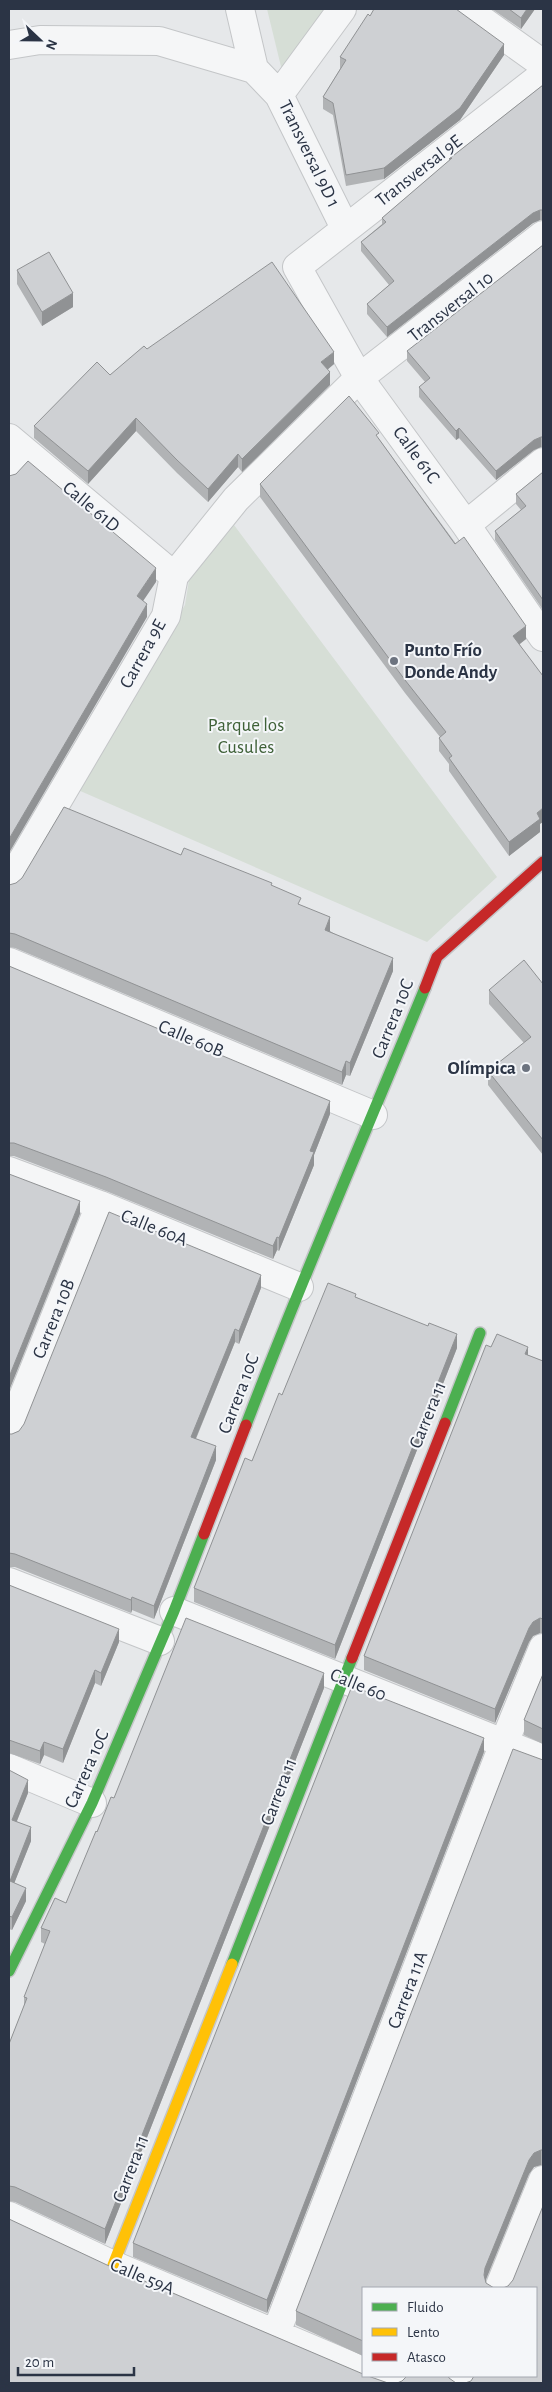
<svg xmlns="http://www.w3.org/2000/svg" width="552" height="2392" font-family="'Alegreya Sans',sans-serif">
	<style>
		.green { fill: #d6ded6 }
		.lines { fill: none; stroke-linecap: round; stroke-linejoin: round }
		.street-casing { stroke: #c4c6c8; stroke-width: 30 }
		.fast-casing { stroke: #c4c6c8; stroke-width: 14 }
		.slow-casing { stroke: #c4c6c8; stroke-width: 14 }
		.jam-casing { stroke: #c4c6c8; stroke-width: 14 }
		.street { stroke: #f5f6f7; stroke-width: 28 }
		.fast { stroke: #4caf50; stroke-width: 11 }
		.slow { stroke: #ffc107; stroke-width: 11 }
		.jam { stroke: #c62828; stroke-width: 11 }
		.wall { fill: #b1b3b5 }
		.shaded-wall { fill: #909294 }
		.building { fill: #ced0d3; stroke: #909294 }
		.poi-dot { fill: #6c737f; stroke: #f4f6f9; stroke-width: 2 }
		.labels { text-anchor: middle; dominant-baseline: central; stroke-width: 4; stroke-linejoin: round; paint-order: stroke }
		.street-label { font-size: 19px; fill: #2b3445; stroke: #f4f6f9 }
		.poi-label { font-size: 19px; font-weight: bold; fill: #2b3445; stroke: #f4f6f9; text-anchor: start }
		.park-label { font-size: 19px; fill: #3f6138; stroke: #f4f6f9 }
	</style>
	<rect width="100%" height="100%" fill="#e6e8ea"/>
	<!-- green -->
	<path class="green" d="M267,9H336L285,83Z
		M234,525L497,877L427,942L78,790L185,605L189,580Z"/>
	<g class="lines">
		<defs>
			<path id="street" d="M240,9L254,69
				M342,9L279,95L345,228
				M466,9L543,64
				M9,45L40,40L159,41L254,69L279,95
				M543,75L297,267L359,378L466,525L543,637
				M9,438L174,576
				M9,474L24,452
				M466,525L543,462
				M9,883L166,616L174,576L236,499L359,378L543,235
				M9,962L373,1115
				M9,1171L100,1205L299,1287
				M9,1432L100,1205
				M9,1582L160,1641
				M174,1611L543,1759
				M9,1768L92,1803
				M9,2216L113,2265L363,2371
				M499,2288L543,2180
				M276,2333L504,1743L543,1648
				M375,2376L393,2383
				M461,2383L464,2376"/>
			<path id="fast" d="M445,1423L480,1333
				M246,1425C302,1278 365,1134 425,988
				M232,1964L352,1658
				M9,1971L92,1803L174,1611L204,1534"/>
			<path id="slow" d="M113,2265L232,1964"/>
			<path id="jam" d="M425,988L437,957L543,862
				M204,1534L246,1425
				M352,1658L445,1423"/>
		</defs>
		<!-- street casing -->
		<use href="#street" class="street-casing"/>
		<!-- fast casing -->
		<use href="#fast" class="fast-casing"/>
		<!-- slow casing -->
		<use href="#slow" class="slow-casing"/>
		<!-- jam casing -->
		<use href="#jam" class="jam-casing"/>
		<!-- street -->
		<use href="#street" class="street"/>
		<!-- fast -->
		<use href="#fast" class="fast"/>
		<!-- slow -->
		<use href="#slow" class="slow"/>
		<!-- jam -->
		<use href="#jam" class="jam"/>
	</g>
	<!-- wall -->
	<path class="wall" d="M492,9H535L521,29Z
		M370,16L504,55L460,120L384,179L346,186L333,115L323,109V97L340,69V57Z
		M543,85V220H540L533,223L387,337L367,314V304L389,285L361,251V242L382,224V218L449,161V159Z
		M543,245V447H541L534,450L496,480L459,438L456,440L419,397V387L425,382L407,361V351Z
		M17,270L73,307L42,326L17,284Z
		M147,349L334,364L327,370L330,385L242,472L238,467L208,502L177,473L136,431L88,484L34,438V426L110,375Z
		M379,439L526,639L520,644L540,824V832L509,856L449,771V764L439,751V738L440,737L405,693L260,497V484Z
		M543,472V610L495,540V531L521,510L516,504V494Z
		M181,855L272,886L301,906L330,931L393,971L350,1076L346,1075L342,1085L15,948L9,947V885Z
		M9,966L330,1114L314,1155V1165L279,1251L277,1250L273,1259L106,1191L14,1156H9Z
		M543,984V1155L488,1085V1071L524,1043L489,1004V990Z
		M261,1288L239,1344L235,1342L196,1439L216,1460L154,1619L132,1610L131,1613L15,1567H9V1434H12L19,1431Z
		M356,1297L457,1348L335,1659L194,1602V1588L252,1461L282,1395Z
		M491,1347L528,1355L543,1361V1633H540L533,1636L529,1642L495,1723L364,1670V1656Z
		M9,1585L119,1642L101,1686L95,1683L63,1763L44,1755L40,1764L9,1753Z
		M543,1674V1744L524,1735V1720Z
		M324,1688L105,2244L15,2202L9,2201V2044L24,2006V1997L45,1944L41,1942V1928L66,1903L97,1832L114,1798Z
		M484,1752L267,2313L133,2257V2243Z
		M543,1760V2165H541L534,2167L529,2174L485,2280L363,2288V2356L296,2325V2311Z
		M9,1770L28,1793L17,1821L31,1841L14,1883L26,1901L12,1930L9,1929Z"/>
	<!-- shaded-wall -->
	<path class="shaded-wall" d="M527,9H535L521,29V18Z
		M504,44V55L460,120L384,179V168Z
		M540,210V220L533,223L387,337V327L533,213Z
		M73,293V307L42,326V312Z
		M334,352V364L321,375V362Z
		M330,372V385L242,472V459Z
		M136,418V431L88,484V471Z
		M459,428V438L456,440V431Z
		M541,437V447L534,450L496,480V471L534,440Z
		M238,454V467L208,502V489Z
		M156,568V582L137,610V596Z
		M147,604V617L9,853V839Z
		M526,626V639L513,649V636Z
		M543,808V822L540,824V832L509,856V842L537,813Z
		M330,917V931L325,943V930Z
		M393,958V971L350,1076V1063Z
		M346,1061V1075L342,1085V1072Z
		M330,1101V1114L314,1155V1165L279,1251V1238L310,1151Z
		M80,1201V1214L9,1391V1377Z
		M277,1237V1250L273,1259V1246Z
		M261,1275V1288L239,1344V1331Z
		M235,1329V1342L191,1450V1437Z
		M457,1334V1348L335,1659V1645Z
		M528,1347V1361L525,1354Z
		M216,1446V1460L154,1619V1606Z
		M132,1597V1610L131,1613V1600Z
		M540,1618V1633L533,1636L529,1642L495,1723V1709L529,1628L533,1622Z
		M119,1629V1642L101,1686V1673Z
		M95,1670V1683L63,1763V1749Z
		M324,1673V1688L105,2244V2229Z
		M484,1738V1752L267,2313V2300Z
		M44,1742V1755L40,1764V1751Z
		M28,1780V1793L12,1833V1820Z
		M31,1827V1841L10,1894V1881Z
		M26,1888V1901L12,1930V1917Z
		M541,2150V2165L534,2167L529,2174L485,2282L484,2275L485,2268L529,2160L534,2153Z"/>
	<!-- building -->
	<path class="building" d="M374,9H456L504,44L460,108L384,168L346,175L333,103L323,97L346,60L340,57L368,14L370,16Z
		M509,9H527L521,18Z
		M543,85V210H540L533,213L387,327L367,304L394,281L361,242L386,222L382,218L452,158L449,159Z
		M543,245V437H541L534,440L496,471L459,428L456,431L419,387L430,378L407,351Z
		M49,252L73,293L42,312L17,270Z
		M272,262L334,352L321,362L330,372L242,459L238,454L208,489L177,460L136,418L88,471L34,426L97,362L110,375L144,346L147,349Z
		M349,396L379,433L376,435L455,544L464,537L526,626L513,636L543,676V808L537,813L540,819L509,842L449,758L452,756L439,738L446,732L405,680L260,484Z
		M28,461L156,568L137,596L147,604L9,839V476L16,474Z
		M543,472V600L495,531L526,506L516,494Z
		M64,807L181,855L184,848L272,883L271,885L301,898L298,904L330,917L325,930L393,958L350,1063L346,1061L342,1072L15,934L9,933V885L16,883L22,878Z
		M524,960L543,984V1140L488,1071L531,1037L489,990Z
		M9,966L330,1101L310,1151L314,1152L279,1238L277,1237L273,1246L106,1177L14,1143H9Z
		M9,1174L80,1201L9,1377Z
		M109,1212L261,1275L239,1331L235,1329L191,1437L216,1446L154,1606L132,1597L131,1600L15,1554L9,1553V1434H12L19,1431L24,1424Z
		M328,1283L356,1294L355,1297L428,1326L429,1323L457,1334L335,1645L194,1588L245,1458L252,1461L279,1393L282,1395Z
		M497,1334L528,1347L525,1354L543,1361V1619L540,1618L533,1622L529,1628L495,1709L364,1656L486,1345L491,1347Z
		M9,1585L119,1629L101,1673L95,1670L63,1749L44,1742L40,1751L9,1740Z
		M186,1618L324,1673L105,2229L15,2187L9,2186V2044L27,1998L24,1997L50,1931L41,1928L55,1898L66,1903L96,1831L97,1832L111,1797L114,1798Z
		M543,1674V1729L524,1720Z
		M352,1686L484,1738L267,2300L133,2243Z
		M513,1749L543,1760V2150H541L534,2153L529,2160L485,2268L484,2275L486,2283L494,2288H363V2341L296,2311Z
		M9,1770L28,1780L12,1820L31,1827L10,1881L26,1888L12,1917L9,1916Z
		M543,2206V2383H465L471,2381L474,2376H536V2288H503L508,2286L513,2280Z
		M9,2219L107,2265L363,2374V2376H368L388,2383H9Z
		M407,2376H448L449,2378L456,2383H397L402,2381Z"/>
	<!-- markers -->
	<g class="poi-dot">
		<circle cx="394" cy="661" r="5"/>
		<circle cx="526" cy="1068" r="5"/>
	</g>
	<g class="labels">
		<!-- street labels -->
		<g class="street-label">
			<text transform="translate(309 154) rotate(64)">Transversal 9D 1</text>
			<text transform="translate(419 171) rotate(-38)">Transversal 9E</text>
			<text transform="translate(451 307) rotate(-38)">Transversal 10</text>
			<text transform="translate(416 455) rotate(54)">Calle 61C</text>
			<text transform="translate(91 507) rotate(40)">Calle 61D</text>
			<text transform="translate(143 654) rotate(-61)">Carrera 9E</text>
			<text transform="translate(393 1019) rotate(-68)">Carrera 10C</text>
			<text transform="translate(191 1039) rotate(23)">Calle 60B</text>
			<text transform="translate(154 1228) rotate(22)">Calle 60A</text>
			<text transform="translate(54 1319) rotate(-68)">Carrera 10B</text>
			<text transform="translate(239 1394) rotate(-69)">Carrera 10C</text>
			<text transform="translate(428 1415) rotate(-68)">Carrera 11</text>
			<text transform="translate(358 1685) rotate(22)">Calle 60</text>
			<text transform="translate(87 1769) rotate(-66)">Carrera 10C</text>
			<text transform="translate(279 1792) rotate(-69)">Carrera 11</text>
			<text transform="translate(408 1990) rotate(-69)">Carrera 11A</text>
			<text transform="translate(131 2169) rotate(-69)">Carrera 11</text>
			<text transform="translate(142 2277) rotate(23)">Calle 59A</text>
		</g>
		<!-- poi labels -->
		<g class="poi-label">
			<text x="404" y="650">Punto Frío<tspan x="404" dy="22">Donde Andy</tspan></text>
			<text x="516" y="1068" text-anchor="end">Olímpica</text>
		</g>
		<!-- park labels -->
		<g class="park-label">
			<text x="246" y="725">Parque los<tspan x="246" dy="22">Cusules</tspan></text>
		</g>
	</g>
	<!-- border -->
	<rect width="552" height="2392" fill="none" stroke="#2b3445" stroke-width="20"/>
	<!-- legend -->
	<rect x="362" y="2287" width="175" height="90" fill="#f4f6f9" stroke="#a4a8b1"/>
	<rect x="372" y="2303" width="25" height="8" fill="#4caf50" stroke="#a4a8b1"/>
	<text x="407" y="2312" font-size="15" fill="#2b3445">Fluido</text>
	<rect x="372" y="2328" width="25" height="8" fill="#ffc107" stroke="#a4a8b1"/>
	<text x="407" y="2337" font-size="15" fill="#2b3445">Lento</text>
	<rect x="372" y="2353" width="25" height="8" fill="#c62828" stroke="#a4a8b1"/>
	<text x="407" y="2362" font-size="15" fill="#2b3445">Atasco</text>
	<!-- north arrow -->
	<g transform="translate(40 40) rotate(112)" stroke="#f4f6f9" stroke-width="4" paint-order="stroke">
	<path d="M0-4L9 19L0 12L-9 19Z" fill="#2b3445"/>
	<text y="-8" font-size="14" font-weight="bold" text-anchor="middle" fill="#2b3445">N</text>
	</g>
	<!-- scale -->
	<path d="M18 2367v8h116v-8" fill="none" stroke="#2b3445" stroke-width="2.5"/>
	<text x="25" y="2367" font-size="15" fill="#2b3445" stroke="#f4f6f9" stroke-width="4" paint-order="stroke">20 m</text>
</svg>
